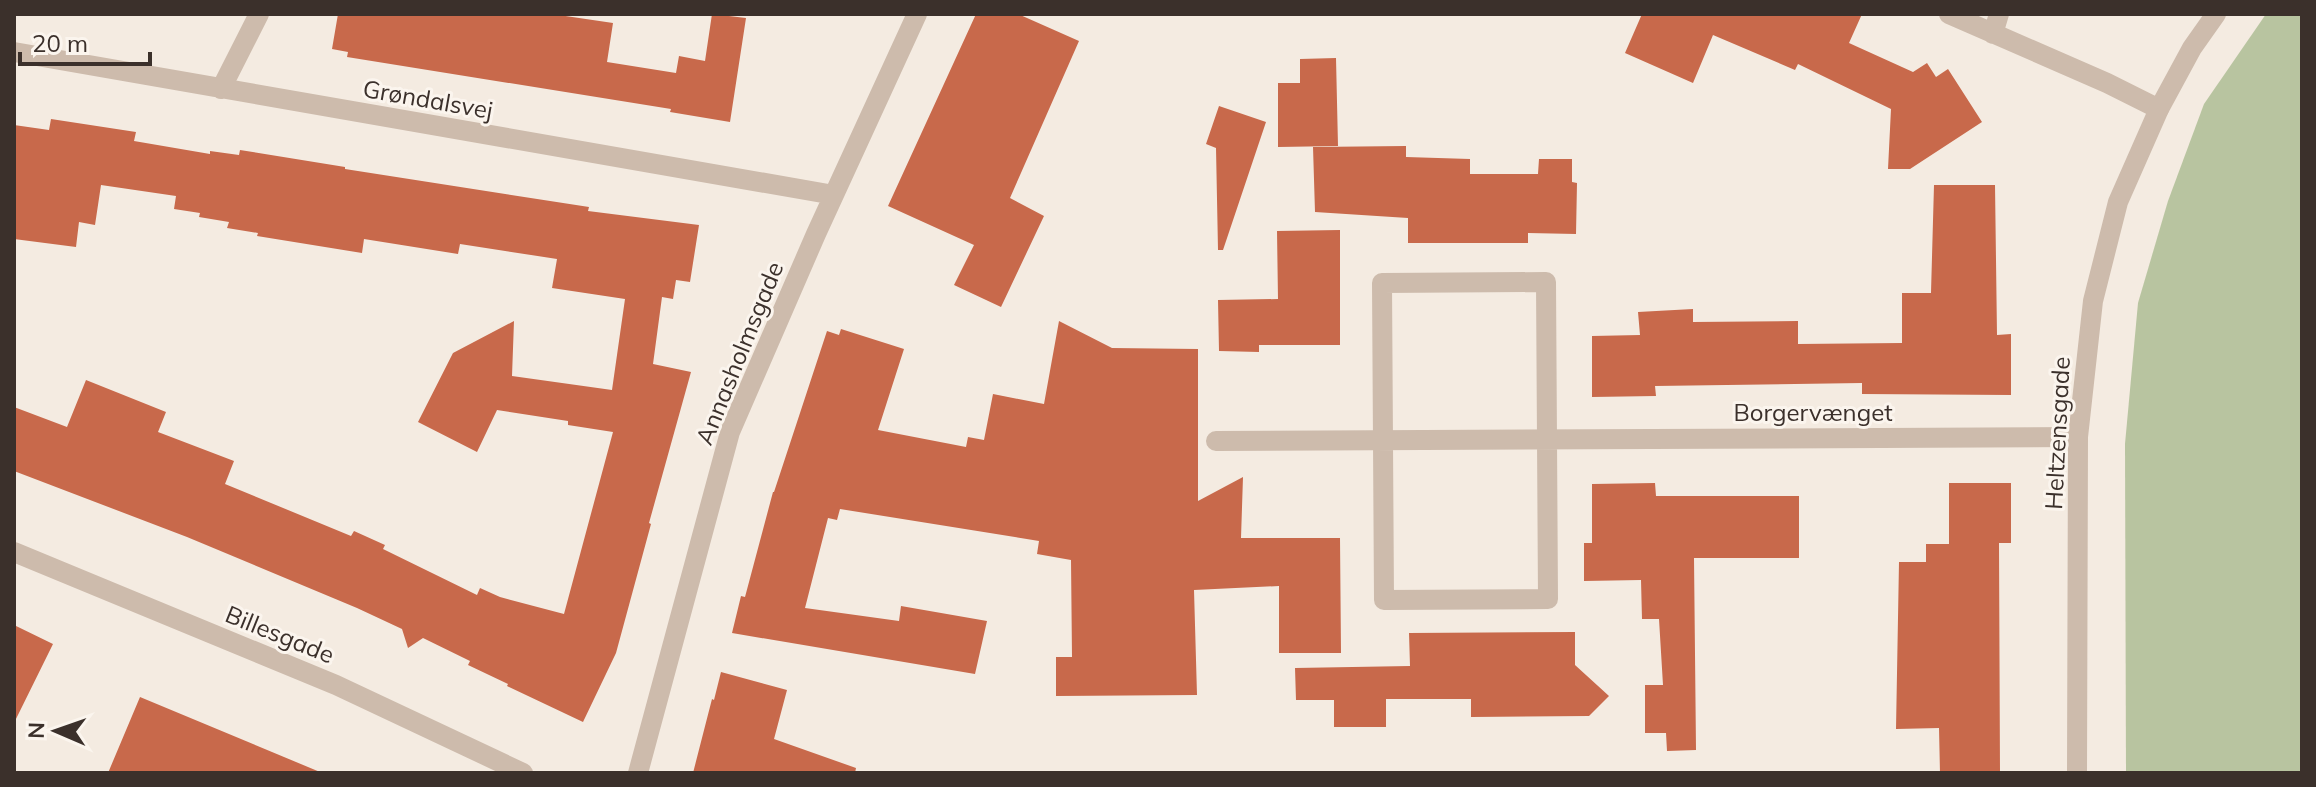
<svg xmlns="http://www.w3.org/2000/svg" width="2316" height="787" font-family="Mulish,sans-serif">
	<style>
		.green { fill: #b8c4a0 }
		.building { fill: #c8694b }
		.lines { fill: none; stroke-linecap: round; stroke-linejoin: round }
		.minor { stroke: #cdbbac; stroke-width: 20 }
		.tertiary { stroke: #cdbbac; stroke-width: 20 }
		.labels { text-anchor: middle; dominant-baseline: central; stroke-width: 6; stroke-linejoin: round; paint-order: stroke }
		.street-label { font-size: 24px; fill: #3b302b; stroke: #fbf5ee }
	</style>
	<rect width="100%" height="100%" fill="#f4ebe1"/>
	<!-- green -->
	<path class="green" d="M2266,14H2302V773H2126L2125,444L2138,303L2168,201L2204,104Z"/>
	<!-- building -->
	<path class="building" d="M338,14H552L613,23L607,62L676,73L679,56L705,61L712,14L746,18L730,122L670,112L671,109L347,57L348,52L332,49Z
		M976,14H1018L1079,41L1010,198L1044,216L1001,307L954,285L974,245L888,206Z
		M1642,14H1862L1849,43L1913,72L1927,63L1936,77L1948,69L1982,122L1910,169H1888L1891,109L1798,64L1795,70L1713,35L1693,83L1625,53Z
		M1336,58L1338,146L1278,147V83H1300V59Z
		M1219,106L1266,122L1223,250H1218L1216,148L1206,144Z
		M51,119L136,132L134,141L210,154V151L239,155L240,150L345,167V169L589,207L588,211L699,225L690,282L676,280L673,299L662,297L653,364L691,372L649,523L651,524L616,653L583,722L507,686L508,684L468,665L470,661L423,638L408,648L402,629L357,608L187,537L14,471V407L67,427L86,380L166,412L158,432L234,461L225,484L351,536L354,531L385,545L383,549L477,595L480,588L500,597L564,614L613,432L568,425V421L497,410L477,452L418,422L453,353L514,321L512,376L612,390L625,299L552,288L557,259L460,244L458,254L364,239L362,253L257,236L258,233L227,228L229,222L199,217L200,213L174,209L176,196L101,185L95,225L79,222L76,247L14,239V125L49,130Z
		M1406,146V157L1470,159V174H1538L1539,159H1572V182L1577,183L1576,234L1528,233V243H1408V218L1315,212L1313,147Z
		M1934,185H1995L1997,335L2011,334V395L1862,394V383L1655,386L1656,396L1592,397V336L1640,335L1638,312L1693,309V322L1798,321V344L1902,343V293H1931Z
		M1340,230V345H1259V352L1219,351L1218,300L1278,299L1277,231Z
		M1059,321L1112,348L1198,349V501L1243,477L1241,538H1340L1341,653H1279V586L1194,590L1197,695L1056,696V657H1072L1071,560L1037,554L1039,541L840,509L837,520L828,518L805,608L899,621L901,606L987,621L975,674L732,633L741,596L745,597L773,492H774L827,331L839,335L841,329L904,349L878,430L966,447L968,437L984,440L993,394L1044,404Z
		M1655,483L1656,496H1799V558H1694L1696,750L1667,751L1666,733H1645V685H1663L1659,619H1642L1641,580L1584,581V543H1592V484Z
		M1949,483H2011V543H1999L2000,773H1940L1939,728L1896,729L1899,562H1926V544H1949Z
		M14,625L53,644L14,723Z
		M1575,632V665L1609,696L1589,716L1471,717V699H1386V727H1334V700H1296L1295,668L1410,666L1409,633Z
		M721,672L787,690L774,739L856,768L855,773H693L712,699L714,700Z
		M140,697L320,772V773H108Z"/>
	<g class="lines">
		<!-- minor -->
		<path class="minor" d="M1949,14L2107,83L2159,109
			M1993,34L1999,14
			M14,52L834,195
			M221,89L259,14
			M1546,282L1548,599L1384,600L1382,283Z
			M1216,441L2078,437
			M14,552L336,685L523,773
			M638,773L730,432L816,234L917,14"/>
		<!-- tertiary -->
		<path class="tertiary" d="M2077,773L2078,437L2093,301L2118,202L2159,109L2192,48L2216,14"/>
	</g>
	<g class="labels">
		<!-- street labels -->
		<g class="street-label">
			<text transform="translate(428 99) rotate(10)">Grøndalsvej</text>
			<text transform="translate(739 353) rotate(-68)">Annasholmsgade</text>
			<text x="1813" y="412">Borgervænget</text>
			<text transform="translate(2057 433) rotate(-87)">Heltzensgade</text>
			<text transform="translate(280 634) rotate(22)">Billesgade</text>
		</g>
	</g>
	<!-- border -->
	<rect width="2316" height="787" fill="none" stroke="#3b302b" stroke-width="32"/>
	<!-- north arrow -->
	<g transform="translate(56 731) rotate(272)" stroke="#fbf5ee" stroke-width="6" paint-order="stroke">
	<path d="M0-6L14 30L0 20L-14 30Z" fill="#3b302b"/>
	<text y="-12" font-size="22" font-weight="bold" text-anchor="middle" fill="#3b302b">N</text>
	</g>
	<!-- scale -->
	<path d="M20 52v12h130v-12" fill="none" stroke="#3b302b" stroke-width="4"/>
	<text x="32" y="52" font-size="24" fill="#3b302b" stroke="#fbf5ee" stroke-width="6" paint-order="stroke">20 m</text>
</svg>
